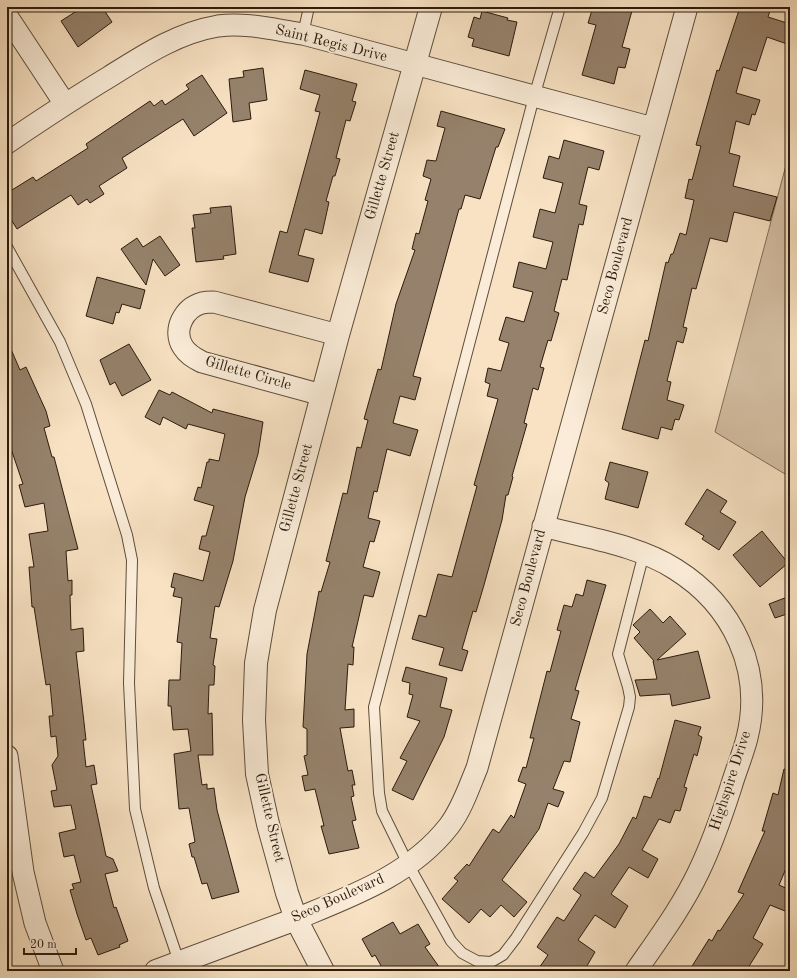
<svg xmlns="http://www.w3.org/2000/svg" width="797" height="978" font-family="'Old Standard TT',serif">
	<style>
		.green { fill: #d5c0a4; stroke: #806e58 }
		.building { fill: #96826c; stroke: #2b1b0d }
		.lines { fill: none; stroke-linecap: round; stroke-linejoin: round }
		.service-casing { stroke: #5e4d3a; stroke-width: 12 }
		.minor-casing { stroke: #5e4d3a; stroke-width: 23 }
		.tertiary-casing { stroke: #5e4d3a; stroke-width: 24 }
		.service { stroke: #faecd8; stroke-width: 10 }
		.minor { stroke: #faecd8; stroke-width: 21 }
		.tertiary { stroke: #faecd8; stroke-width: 22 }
		.labels { text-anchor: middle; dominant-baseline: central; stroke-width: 4; stroke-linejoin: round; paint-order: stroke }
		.street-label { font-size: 15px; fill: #2b1b0d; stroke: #faecd8 }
	</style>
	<rect width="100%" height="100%" fill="#f8e2c3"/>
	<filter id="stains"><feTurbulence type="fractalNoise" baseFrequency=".005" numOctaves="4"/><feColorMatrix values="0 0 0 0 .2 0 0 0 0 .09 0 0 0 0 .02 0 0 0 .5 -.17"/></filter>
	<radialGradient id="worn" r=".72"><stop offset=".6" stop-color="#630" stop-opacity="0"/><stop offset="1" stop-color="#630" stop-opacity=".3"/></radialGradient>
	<!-- green -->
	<path class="green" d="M790,150V477L715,432Z"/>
	<!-- building -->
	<path class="building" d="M83,7H102L112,22L78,47L61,21Z
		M593,7H633L622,47L630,49L625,68L618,67L614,84L582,75L596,25L588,23Z
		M740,7H771L768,17L790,24V45L767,37L756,71L743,67L736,93L760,100L755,115L752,114L749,125L736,121L729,153L740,156L733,186L777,197L770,221L734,212L727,242L710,238L696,289L692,288L683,327L687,328L683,343L677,341L667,381L671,382L667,400L684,405L679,420L675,419L672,430L661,427L658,439L622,429L645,340L648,341L666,262L668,263L671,254H673L680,233L686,235L694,200L685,198L689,179L692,180L701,146L696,145L717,70L719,71Z
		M482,11L508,18L507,20L517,22L509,56L472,46L474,39L468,37L474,17L480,19Z
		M263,68L267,100L249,103L251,119L233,122L229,79L244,77L243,71Z
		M305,70L357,84L352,101L356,102L350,121L346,120L336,158L340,159L335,176H333L326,201L329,202L322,234L305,229L298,255L314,259L308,282L269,272L280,231L287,233L320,112L315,111L320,95L300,89Z
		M202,75L227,113L194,136L183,119L122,158L127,168L99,186L104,194L90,203L87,199L78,205L71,195L17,229L7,213V193L33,177L36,181L88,148L86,144L150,101L154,106L162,100L165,105L189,89L186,85Z
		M441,111L505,129L498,147H496L480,199L465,195L461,209H459L413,376L421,378L415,400L400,396L393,423L418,430L410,456L387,449L377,492L374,491L368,518L380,521L374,542L370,541L363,567L380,572L373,597L364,595L352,647H354L353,665L348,664L345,710L354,709V727L340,728L348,771L352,770L355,785H352L354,796L351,797L356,820L352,821L359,848L329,854L321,826H324L315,789L305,791L302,776L308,775L304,756L307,755V729L303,727L307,654L319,591L321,592L330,562L326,561L343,493L347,494L357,447L361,448L368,420L364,419L378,369L381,370L396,304L415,250L412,249L416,233L419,234L428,201L425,200L431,179L423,176L427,160L436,161L445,128L437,126Z
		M564,140L604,151L599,170L588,167L579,204L587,206L583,225L579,224L567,280L562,279L554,311L559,313L551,341L548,340L540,367L544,368L538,390L533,388L524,423L527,424L512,476L513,477L508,495H506L502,520L484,585L476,612L473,611L462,649L468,651L462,671L439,665L444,648L412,639L419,615L426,617L438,574L452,577L477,486L474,485L498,399L487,396L490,384L485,382L488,368L501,371L509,343L499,340L506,317L524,322L533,292L513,287L519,262L546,269L553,242L533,237L540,209L555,213L563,183L543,178L549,156L559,159Z
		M231,206L236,254L223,256L224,259L196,262L192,228H195L193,215L211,213L210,208Z
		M160,236L180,265L165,276L153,259L146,285L121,249L137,238L143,247Z
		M97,277L145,290L140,309L122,304L119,313L116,312L113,324L86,316Z
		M7,340L20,370L26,367L46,411L50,426L44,428L52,457H54L78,549L66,551L68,581L72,580V595H70L71,630L83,628L84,651L76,652L86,740H83L86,767L94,765L97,784L91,785L106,856L113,859L118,871L105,874L114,908L116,907L128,941L119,945L120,947L98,955L91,938L86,940L77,914L70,890L74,889L72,884L81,882L74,855L64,857L59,833L76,829L71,805L54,807L51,791L57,790L52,765L58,756L56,736L51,737L49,716H53L50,684L46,685L34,607H32L29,567H34L29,534L48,531L44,503L25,507L19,485L23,484L7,437Z
		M129,344L151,380L122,396L115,382L110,385L100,360Z
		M159,390L170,395L172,392L212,413L213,409L263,422L258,454L245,497L233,561L219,607L215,606L210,638L217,639L213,665L215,666L214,685H209L208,714L212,713L213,755H198L202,785L207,784V789L214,788L217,810L239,892L212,899L207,883L202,884L194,857H192L189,844L195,842L189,808L179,809L174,754L191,751L188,729L173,730L171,706H168L169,680H180L182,643L177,642L182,598L173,596L175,588L171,587L174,573L203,581L210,552L199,549L202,536H206L214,506L194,500L198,487L201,488L207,462H209V459L219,461L225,434L188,424L186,429L163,417L160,425L145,417Z
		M610,462L648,472L638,508L605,499L609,483L605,480Z
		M707,489L727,501L720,512L736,522L719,550L702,539L704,536L685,524Z
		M762,531L788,563L760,587L733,555Z
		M587,580L606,585L575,690L579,691L571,719L580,722L570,762L564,761L553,789L564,792L558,807L548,803L539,829L502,880L527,902L514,917L501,905L490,917L481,909L469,923L442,899L458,881L454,878L467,864L469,866L493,829L499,833L511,815L514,818L526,784L518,781L523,767L526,768L534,738H530L547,671L550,672L561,631L557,630L564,605L572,607L576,594L583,596Z
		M790,596V613L775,618L769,604Z
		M650,609L663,623L670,616L686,634L657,660L698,651L710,698L672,706L670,694L640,696L635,680L657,679L653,661H654L634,638L640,632L633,625Z
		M406,667L447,678L440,707L452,710L444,737L413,800L392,790L407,761L400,758L420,721L407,717L413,695L409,694L410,683L402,681Z
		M675,720L701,727L698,735L702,737L697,756L694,754L684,787L687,788L680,811L675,810L670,823L659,819L642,850L658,859L648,878L629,867L611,894L628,906L615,928L595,915L578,940L595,952L584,971H537L548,955L537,947L557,917L564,921L581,895L573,889L585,872L594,878L619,844L633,817L636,819L644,796L651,798L658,778L659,779Z
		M784,769L790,770V859L779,885L790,890V913L770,905L753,938L763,944L746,971H689L709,939L712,941L718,930L720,931L744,894L738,892L765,831H762L773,793L778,795Z
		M393,922L400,934L418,924L430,944L425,947L442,971H384L375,955L372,957L362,939Z"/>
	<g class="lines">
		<defs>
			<path id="service" d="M560,7L534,97L374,707L379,793L382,811L408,864L451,941L462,953L477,961L491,962L503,955L516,938L583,833L602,798L629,707L630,697L628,687L618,654L644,553
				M303,34L309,7
				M7,247L60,342L86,404L127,535L132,560L129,683L135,809L154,888L179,962"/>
			<path id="minor" d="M7,16L65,104
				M7,143C41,120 74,98 109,77C144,55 177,33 218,26C246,22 275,30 303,34L653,128
				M322,395L202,362C195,358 188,355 183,347C172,330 184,308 202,303C206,302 211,302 214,302L338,335
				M543,526C586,538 638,545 675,569C733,605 764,670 747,738C743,754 736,770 731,787C722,815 712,844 699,871C682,907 658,939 636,971
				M7,756L23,872L35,923L53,971
				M296,919C352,896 411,875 449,826C462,809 469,787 477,768L687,7"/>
			<path id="tertiary" d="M156,971L296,919
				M323,971L296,919L287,893L268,824L257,774L254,720L256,663L265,610L338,335L431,7"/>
		</defs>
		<!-- service casing -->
		<use href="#service" class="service-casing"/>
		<!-- minor casing -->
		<use href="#minor" class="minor-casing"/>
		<!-- tertiary casing -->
		<use href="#tertiary" class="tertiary-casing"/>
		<!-- service -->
		<use href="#service" class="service"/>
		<!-- minor -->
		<use href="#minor" class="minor"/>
		<!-- tertiary -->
		<use href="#tertiary" class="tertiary"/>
	</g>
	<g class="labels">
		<!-- street labels -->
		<g class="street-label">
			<text transform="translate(331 44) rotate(14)">Saint Regis Drive</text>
			<text transform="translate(383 176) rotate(-74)">Gillette Street</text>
			<text transform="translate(616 266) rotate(-75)">Seco Boulevard</text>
			<text transform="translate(248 374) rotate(16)">Gillette Circle</text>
			<text transform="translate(297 488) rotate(-75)">Gillette Street</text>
			<text transform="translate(529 578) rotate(-75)">Seco Boulevard</text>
			<text transform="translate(731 781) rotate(-72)">Highspire Drive</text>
			<text transform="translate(269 818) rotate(77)">Gillette Street</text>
			<text transform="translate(338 899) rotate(-24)">Seco Boulevard</text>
		</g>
	</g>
	<!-- margin -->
	<rect width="797" height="978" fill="none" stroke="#f8e2c3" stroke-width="24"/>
	<rect x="8" y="8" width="781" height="962" fill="none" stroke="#2b1b0d" stroke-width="2"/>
	<rect x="12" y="12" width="773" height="954" fill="none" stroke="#2b1b0d"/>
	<!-- scale -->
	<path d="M24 948v6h52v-6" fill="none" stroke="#2b1b0d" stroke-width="2"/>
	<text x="30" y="948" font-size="12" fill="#2b1b0d" stroke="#faecd8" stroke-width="3" paint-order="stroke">20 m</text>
	<rect width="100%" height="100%" filter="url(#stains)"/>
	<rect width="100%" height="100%" fill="url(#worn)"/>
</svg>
